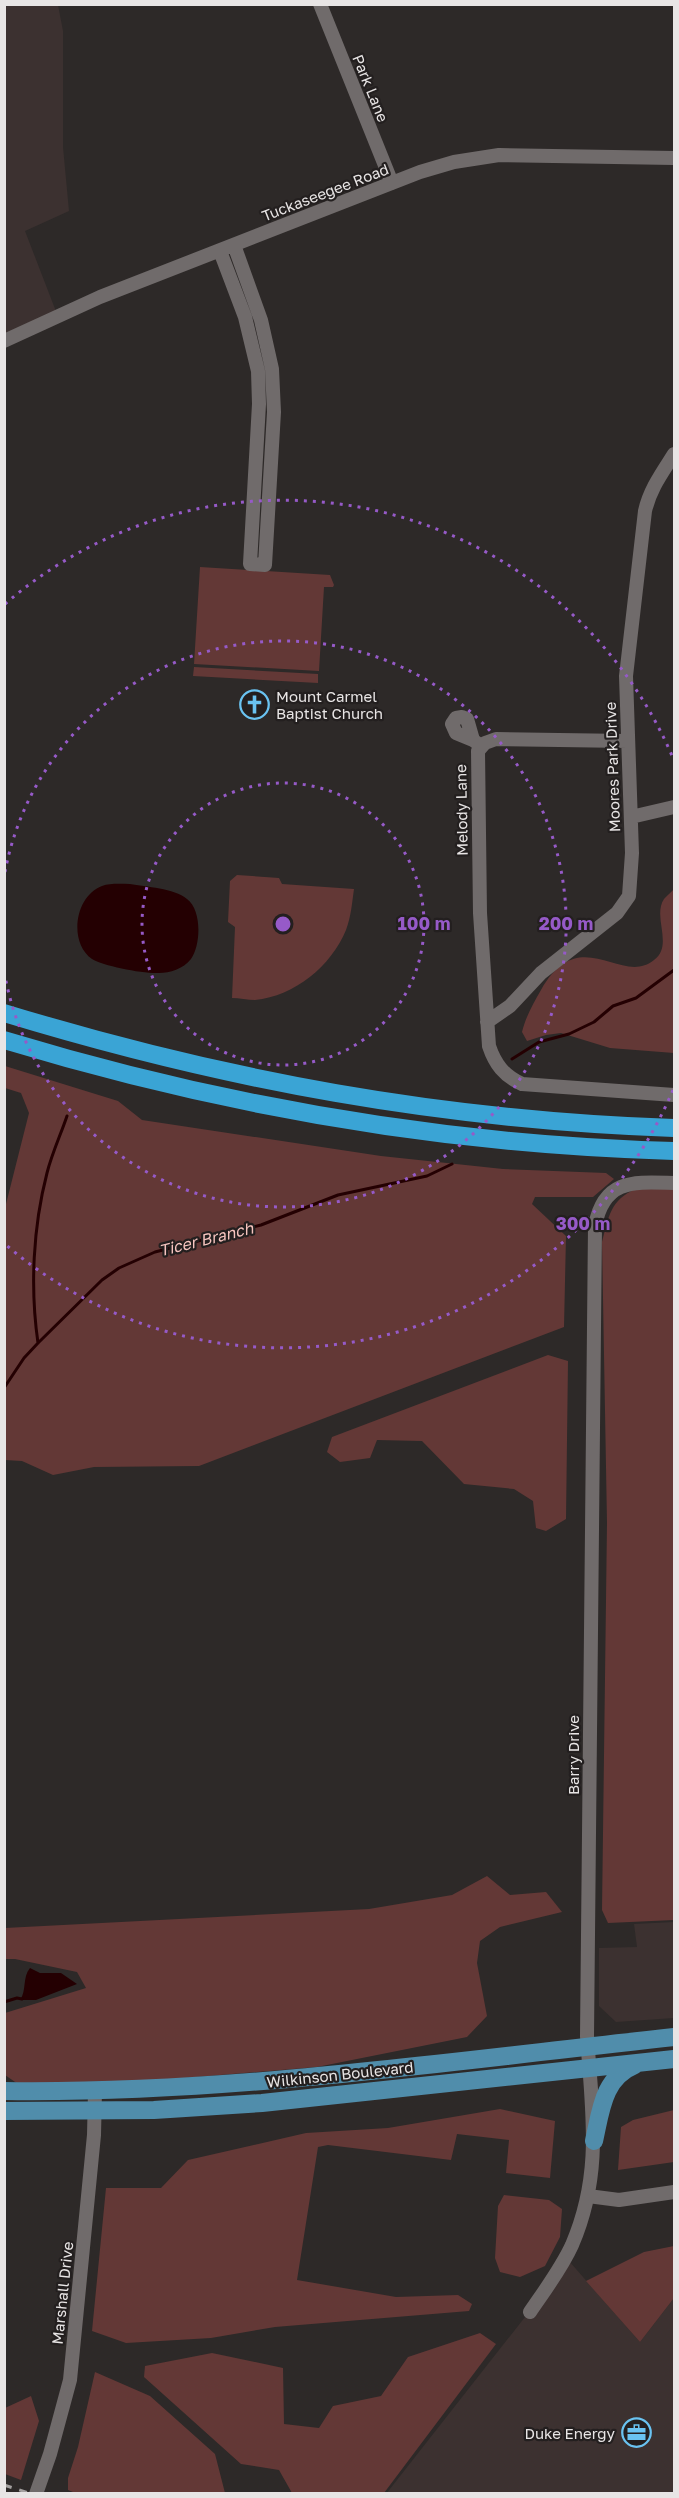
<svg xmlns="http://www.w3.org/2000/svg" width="679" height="2498" font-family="'Golos Text',sans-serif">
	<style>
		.built { fill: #3c3130 }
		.green { fill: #633836 }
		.water { fill: #240002 }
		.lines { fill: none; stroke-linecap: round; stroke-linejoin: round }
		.stream { stroke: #240002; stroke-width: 3 }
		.minor { stroke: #706b6b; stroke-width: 14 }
		.major { stroke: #508dab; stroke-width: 18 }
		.highway { stroke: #3aa4d5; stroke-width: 18 }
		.rail { stroke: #a4a1a0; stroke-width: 3; stroke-dasharray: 8 8; stroke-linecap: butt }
		.ring { fill: none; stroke: #965ac8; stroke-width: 3; stroke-dasharray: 3 6 }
		.labels { text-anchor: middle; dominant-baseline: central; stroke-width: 4.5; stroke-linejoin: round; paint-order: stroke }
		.street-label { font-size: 15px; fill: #e8e5e5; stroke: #231f1f }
		.poi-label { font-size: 15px; fill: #e8e5e5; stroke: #231f1f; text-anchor: start }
		.water-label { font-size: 16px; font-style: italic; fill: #f6c4bf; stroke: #231f1f }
		.centre { fill: #965ac8; stroke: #231f1f; stroke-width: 3 }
		.ring-label { font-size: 18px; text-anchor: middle; font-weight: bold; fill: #965ac8; stroke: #231f1f; stroke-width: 4.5; stroke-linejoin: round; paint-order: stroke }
	</style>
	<rect width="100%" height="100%" fill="#2d2928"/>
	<!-- built -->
	<path class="built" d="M5,5H58L63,31V147L69,211L25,231L57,314L5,340Z
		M674,1922V2018L616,2022L599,2006V1948L637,1947L634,1924Z
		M569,2261L640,2342L674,2298V2493L386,2494Z"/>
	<!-- green -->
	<path class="green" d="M200,567L330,575L334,585L333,587H324L319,671L194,664Z
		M194,667L318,674V683L193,676Z
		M237,875L279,878L282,884L354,889C352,903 351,917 346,930C331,966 295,996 255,1000C248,1000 239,998 232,998L235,927L228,922L230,881Z
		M674,889V1053L610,1048L561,1033L546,1035L527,1041L522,1032C526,1016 533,1004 541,990C580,921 621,987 654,960C674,945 652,917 664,899C667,896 671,892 674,889Z
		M5,1066L118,1101L142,1120L381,1156L503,1169L606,1173L614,1179L593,1197H535L532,1204L566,1236L564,1327L199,1466L94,1467L53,1475L22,1461L5,1460V1208L29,1113L21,1093L5,1088Z
		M636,1189H674V1920L608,1923L602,1910L607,1523L602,1242C609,1216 610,1200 636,1189Z
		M548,1355L568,1361L566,1519L546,1531L536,1528L533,1501L514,1489L464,1484L422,1441L377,1440L370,1458L340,1462L327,1452L332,1437Z
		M487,1876L510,1895L546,1892L562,1912L500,1927L480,1941L477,1963L487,2016L467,2037L317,2067L161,2080L18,2084L5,2075V2013L86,1988L77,1972L15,1959H5V1928L369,1909L452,1895Z
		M500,2109L555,2121L550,2178L506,2173L509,2140L457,2134L451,2160L328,2145L318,2147L297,2280L396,2297L458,2295L472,2304L469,2311L275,2327L211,2338L126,2343L92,2331L106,2188H161L188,2160L306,2133L388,2128Z
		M674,2110V2162L618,2170L621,2127L633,2120Z
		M504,2195L549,2200L562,2209L560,2237L545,2266L520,2277L500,2272L495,2258L498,2206Z
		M674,2246V2298L640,2342L586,2281L644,2252Z
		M480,2333L496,2344L384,2493H292L279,2470L241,2464L144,2377L145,2366L212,2353L283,2368L284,2424L319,2428L333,2406L381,2396L408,2357Z
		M95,2372L150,2396L215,2454L225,2493L78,2494L68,2490V2478L78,2447Z
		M31,2396L39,2421L21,2480L5,2474V2408Z"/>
	<!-- water -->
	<path class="water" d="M130,884C146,887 174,888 187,899C202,910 201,945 191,959C183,969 170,973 159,973C144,974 103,966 92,959C68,942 75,896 102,886C110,883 121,884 130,884Z
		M30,1968L40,1973H61L77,1984L36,2000H20C27,1990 22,1978 30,1968Z"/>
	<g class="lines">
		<!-- stream -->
		<path class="stream" d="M512,1059L539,1042L569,1034L594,1022L613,1006L636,998L674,970
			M38,1343C30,1288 33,1227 47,1173C52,1153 61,1134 67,1116
			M4,1388L24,1358L38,1343L102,1280L119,1268L155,1252L261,1225L338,1195L427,1176L452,1164
			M4,2002L17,1998L22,1999"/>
		<!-- minor -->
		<path class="minor" d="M320,4L392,183
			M220,251L245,317L258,371L259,404L250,564L265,565L274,412L272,369L261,320L234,245
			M4,341L100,297L420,172L454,162L499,155L674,158
			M473,740L467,719L462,717L456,718L452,724L456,733L473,740L481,746
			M627,741L496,739L485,743L478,751L480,913L489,1046C495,1064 504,1076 522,1084L674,1095
			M631,817L674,807
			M487,1022L510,1006L541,973L617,913L629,896L632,853L626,676L645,511C650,489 662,473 674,454
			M588,2196L619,2200L674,2192
			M530,2312C545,2290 561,2269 572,2245C603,2173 592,2112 587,2036L595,1226C604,1178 635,1182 674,1183
			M36,2494L50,2454L70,2380L94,2135L95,2091"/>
		<!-- major -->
		<path class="major" d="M4,2091C229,2094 451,2061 674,2037
			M4,2111L154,2110L262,2103L674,2059
			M594,2141C601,2110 603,2078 635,2065"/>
		<!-- highway -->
		<path class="highway" d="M4,1013C227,1081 442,1120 674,1128
			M4,1040C222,1106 447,1145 674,1151"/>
		<!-- rail -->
		<path class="rail" d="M4,2485L32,2494"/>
	</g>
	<!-- distance rings -->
	<g class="ring">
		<circle cx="283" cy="924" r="141"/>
		<path d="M5 872A283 283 0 1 1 5 976"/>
		<path d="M673 1090A424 424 0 0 1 5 1244M5 604A424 424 0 0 1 673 758"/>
	</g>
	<!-- icons -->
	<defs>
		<symbol id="church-ring" viewBox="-11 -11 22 22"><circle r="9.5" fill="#231f1f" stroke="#6ac3f1" stroke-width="1.5"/><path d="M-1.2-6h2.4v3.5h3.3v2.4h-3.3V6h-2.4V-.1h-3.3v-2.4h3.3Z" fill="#6ac3f1"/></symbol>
		<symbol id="office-ring" viewBox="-11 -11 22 22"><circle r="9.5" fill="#231f1f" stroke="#6ac3f1" stroke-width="1.5"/><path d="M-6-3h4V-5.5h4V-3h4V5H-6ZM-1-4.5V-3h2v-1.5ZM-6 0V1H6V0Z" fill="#6ac3f1"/></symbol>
	</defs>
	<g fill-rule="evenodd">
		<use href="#church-ring" x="238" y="688" width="33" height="33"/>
		<use href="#office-ring" x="620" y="2416" width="33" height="33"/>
	</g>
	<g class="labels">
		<!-- street labels -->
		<g class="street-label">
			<text transform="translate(371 88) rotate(68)">Park Lane</text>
			<text transform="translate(325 192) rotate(-21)">Tuckaseegee Road</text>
			<text transform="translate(612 767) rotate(-92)">Moores Park Drive</text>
			<text transform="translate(461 810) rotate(-91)">Melody Lane</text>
			<text transform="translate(573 1755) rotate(-90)">Barry Drive</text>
			<text transform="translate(340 2074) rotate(-6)">Wilkinson Boulevard</text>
			<text transform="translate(62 2293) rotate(-84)">Marshall Drive</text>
		</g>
		<!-- poi labels -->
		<g class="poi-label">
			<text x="276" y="696">Mount Carmel<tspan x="276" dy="17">Baptist Church</tspan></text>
			<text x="615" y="2433" text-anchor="end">Duke Energy</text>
		</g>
		<!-- water labels -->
		<g class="water-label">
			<text transform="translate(206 1239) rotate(-14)">Ticer Branch</text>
		</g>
	</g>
	<circle cx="283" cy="924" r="9" class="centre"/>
	<g class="ring-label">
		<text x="424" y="930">100 m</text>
		<text x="566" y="930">200 m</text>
		<text x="583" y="1230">300 m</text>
	</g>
	<!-- border -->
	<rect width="679" height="2498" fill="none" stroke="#e8e5e5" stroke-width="12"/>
</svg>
